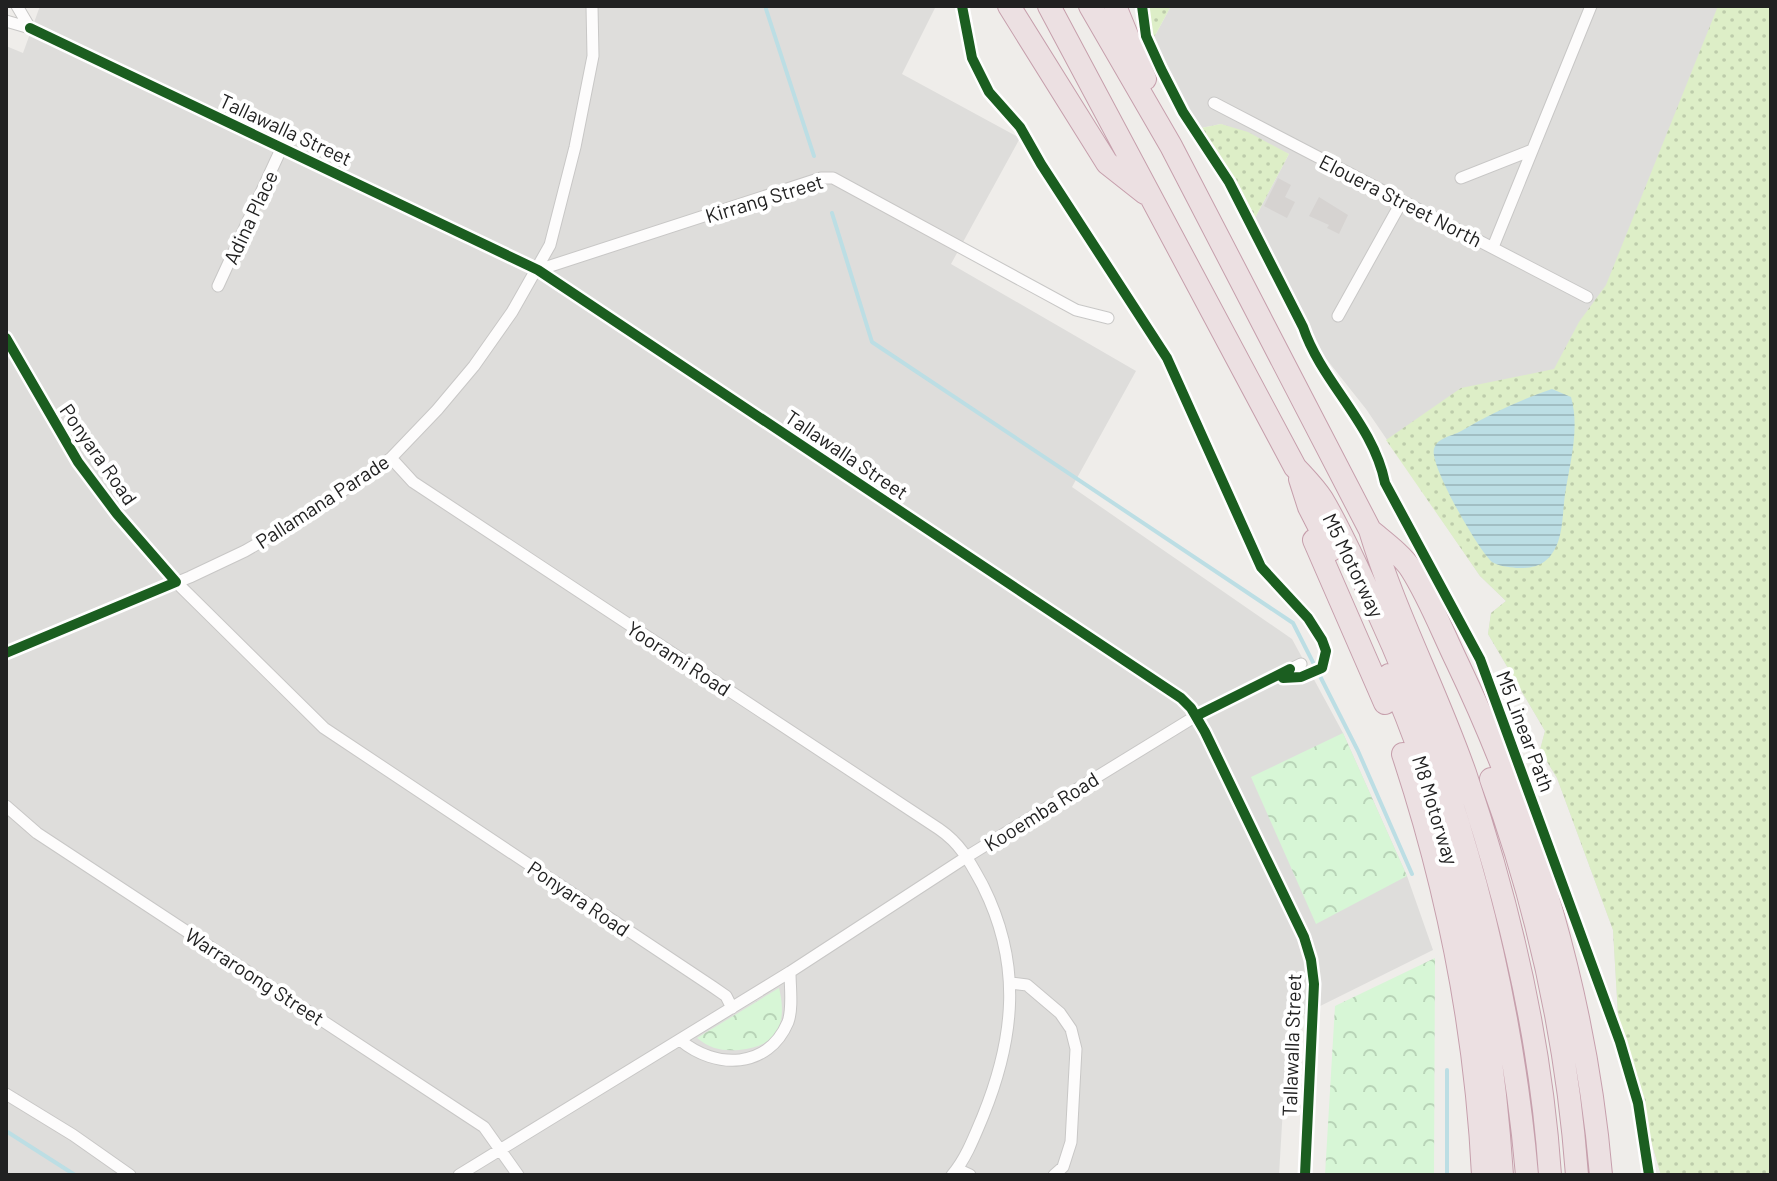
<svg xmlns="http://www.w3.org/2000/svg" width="1777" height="1181" font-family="Barlow,sans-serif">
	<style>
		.residential { fill: #dedddb }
		.grass { fill: url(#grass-dots) }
		.park { fill: url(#park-crowns) }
		.water { fill: url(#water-rules) }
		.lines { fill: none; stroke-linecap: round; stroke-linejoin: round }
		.stream { stroke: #bcdee4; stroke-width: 4 }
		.building { fill: #d6d3d1 }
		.street-casing { stroke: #c8c7c6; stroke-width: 13 }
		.highway-casing { stroke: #c69fac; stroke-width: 24 }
		.street { stroke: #fdfcfc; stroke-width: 11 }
		.highway { stroke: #ece0e2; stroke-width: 22 }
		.cycleway-casing { stroke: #fff; stroke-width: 15 }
		.cycleway { stroke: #1b5e20; stroke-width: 10 }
		.labels { text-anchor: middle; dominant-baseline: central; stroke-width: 8; stroke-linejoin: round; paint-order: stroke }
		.street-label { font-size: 20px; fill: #212121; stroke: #fff }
	</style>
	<defs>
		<pattern id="grass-dots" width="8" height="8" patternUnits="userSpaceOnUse" patternTransform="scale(2)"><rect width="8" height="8" fill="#ddeec7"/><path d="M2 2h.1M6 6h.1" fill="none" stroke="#bdccab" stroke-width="1.8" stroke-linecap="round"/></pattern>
		<pattern id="park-crowns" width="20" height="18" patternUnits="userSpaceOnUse" patternTransform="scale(2)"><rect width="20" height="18" fill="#d7f6d6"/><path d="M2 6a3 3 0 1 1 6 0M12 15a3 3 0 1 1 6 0" fill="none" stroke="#b8d3b7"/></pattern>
		<pattern id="water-rules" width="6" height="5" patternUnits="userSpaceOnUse" patternTransform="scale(2)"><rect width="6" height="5" fill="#bcdee4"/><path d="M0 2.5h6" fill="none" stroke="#a1bec3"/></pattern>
	</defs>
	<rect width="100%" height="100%" fill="#efedea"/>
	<!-- residential -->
	<path class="residential" d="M40,6H936L902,74L1020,138L951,264L1136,371L1072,487L1292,639L1343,733L1407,876L1433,950L1288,1022L1279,1175H6V46L23,53Z
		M1171,6H1771V1175H1661L1619,1032L1613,930L1557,778L1540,750L1545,731L1488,634L1491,613L1506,601L1480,576L1366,409L1320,351L1255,218L1289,154L1221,124L1201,128L1190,116L1152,41Z"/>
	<!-- grass -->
	<path class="grass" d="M1146,6H1171L1152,41V28Z
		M1718,6H1771V1175H1661L1619,1032L1613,930L1557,778L1540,750L1545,731L1488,634L1491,613L1506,601L1480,576L1386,440L1461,388L1554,369L1579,322L1606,285Z
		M1221,124L1248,132L1289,154L1255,218L1201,128Z"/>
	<!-- park -->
	<path class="park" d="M1343,733L1407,876L1316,924L1251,777Z
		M1435,958L1434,1175H1325L1335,1006Z
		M779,988C788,1024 777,1047 739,1050C721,1051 711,1049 697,1038Z"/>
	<!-- water -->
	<path class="water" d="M1552,389L1571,397C1580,428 1570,463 1565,494C1563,509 1563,528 1558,542C1550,563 1537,569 1516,568C1509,567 1498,566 1492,562C1479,551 1429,465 1434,449C1437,437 1454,436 1463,430C1491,413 1520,400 1552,389Z"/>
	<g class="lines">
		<!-- stream -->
		<path class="stream" d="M766,9L814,156
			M832,213L872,342L1293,623L1358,751L1412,874
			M1447,1070V1175
			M6,1131L75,1175"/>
	</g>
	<!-- building -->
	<path class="building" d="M1278,178L1291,185L1285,197L1295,202L1287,218L1264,206Z
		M1319,197L1348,215L1339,234L1327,228L1329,225L1309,216Z"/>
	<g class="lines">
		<defs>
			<path id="street" d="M17,6L30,28
				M6,21L30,28L538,270L1181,698L1191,708L1205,732L1304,937L1311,960L1314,984L1305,1175
				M1214,103L1587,297
				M1461,178L1532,150
				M1493,247L1591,6
				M538,270L821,178H833L1076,310L1108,318
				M218,286L282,147
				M1338,316L1402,201
				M6,338L78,462L117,514L176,582L324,728L713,987L726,996L732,1008
				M391,458L413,482L939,829C961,844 970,862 983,886C1022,964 1015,1037 983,1116C975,1135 966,1159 952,1175
				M6,653L190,577L245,551L309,514L391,458L437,410L474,366L512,312L550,245L575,147L593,56L592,6
				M6,806L37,833L484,1127L518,1175
				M1011,983L1027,985L1060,1013L1071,1029L1076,1049L1071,1142L1063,1167L1054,1175
				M680,1040C716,1070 768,1069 788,1022C793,1008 790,987 790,972
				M6,1094L73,1135L130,1175
				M957,1169L970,1175
				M459,1175L790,972L968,856L1196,716L1301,664"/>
			<path id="highway" d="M1009,6L1107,163L1145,193
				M1049,6L1295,467C1304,477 1315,488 1322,499C1343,534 1359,572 1376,608C1458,786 1510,980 1527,1175
				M1090,6L1171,146L1370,530C1395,613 1436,690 1465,773C1508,900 1541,1040 1550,1175
				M1115,6L1145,79
				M1300,479L1309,507L1331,550
				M1371,531C1384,542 1402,555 1411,569C1429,597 1442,631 1457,662C1533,821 1586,998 1601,1175
				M1314,540L1385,703
				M1389,675C1457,828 1491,1009 1502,1175
				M1403,754C1448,890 1476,1032 1483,1175
				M1491,779C1537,905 1567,1040 1577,1175"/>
		</defs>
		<!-- street casing -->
		<use href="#street" class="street-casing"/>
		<!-- highway casing -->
		<use href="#highway" class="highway-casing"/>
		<!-- street -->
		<use href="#street" class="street"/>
		<!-- highway -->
		<use href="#highway" class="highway"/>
		<defs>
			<path id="cycleway" d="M962,6L972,58L989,92L1020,127L1041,164L1167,358L1261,567L1308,618L1322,640L1326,651L1322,668L1301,677L1283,678L1280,674
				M1142,6L1146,36L1161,69L1183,112L1229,182L1303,327C1322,383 1373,423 1385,483L1480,659L1620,1042L1638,1103L1649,1175
				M30,28L538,270L1181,698L1191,708L1205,732L1304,937L1311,960L1314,984L1305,1175
				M6,338L78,462L117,514L176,582L6,653
				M1196,716L1290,669"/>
		</defs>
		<!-- cycleway casing -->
		<use href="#cycleway" class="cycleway-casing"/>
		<!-- cycleway -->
		<use href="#cycleway" class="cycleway"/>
	</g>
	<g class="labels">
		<!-- street labels -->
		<g class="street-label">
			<text transform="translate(286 129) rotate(25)">Tallawalla Street</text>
			<text transform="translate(764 198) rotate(-17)">Kirrang Street</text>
			<text transform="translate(1401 200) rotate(27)">Elouera Street North</text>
			<text transform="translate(250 217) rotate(-65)">Adina Place</text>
			<text transform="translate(99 454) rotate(55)">Ponyara Road</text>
			<text transform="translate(847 454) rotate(34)">Tallawalla Street</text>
			<text transform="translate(322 501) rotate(-33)">Pallamana Parade</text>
			<text transform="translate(1354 565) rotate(64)">M5 Motorway</text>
			<text transform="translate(679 658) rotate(33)">Yoorami Road</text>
			<text transform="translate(1526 731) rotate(69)">M5 Linear Path</text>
			<text transform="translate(1436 810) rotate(73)">M8 Motorway</text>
			<text transform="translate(1041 811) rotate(-32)">Kooemba Road</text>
			<text transform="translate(579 898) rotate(34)">Ponyara Road</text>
			<text transform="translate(255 976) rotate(33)">Warraroong Street</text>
			<text transform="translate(1291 1045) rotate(-88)">Tallawalla Street</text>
		</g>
	</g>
	<!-- border -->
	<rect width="1777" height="1181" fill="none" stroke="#212121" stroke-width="16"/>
</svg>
